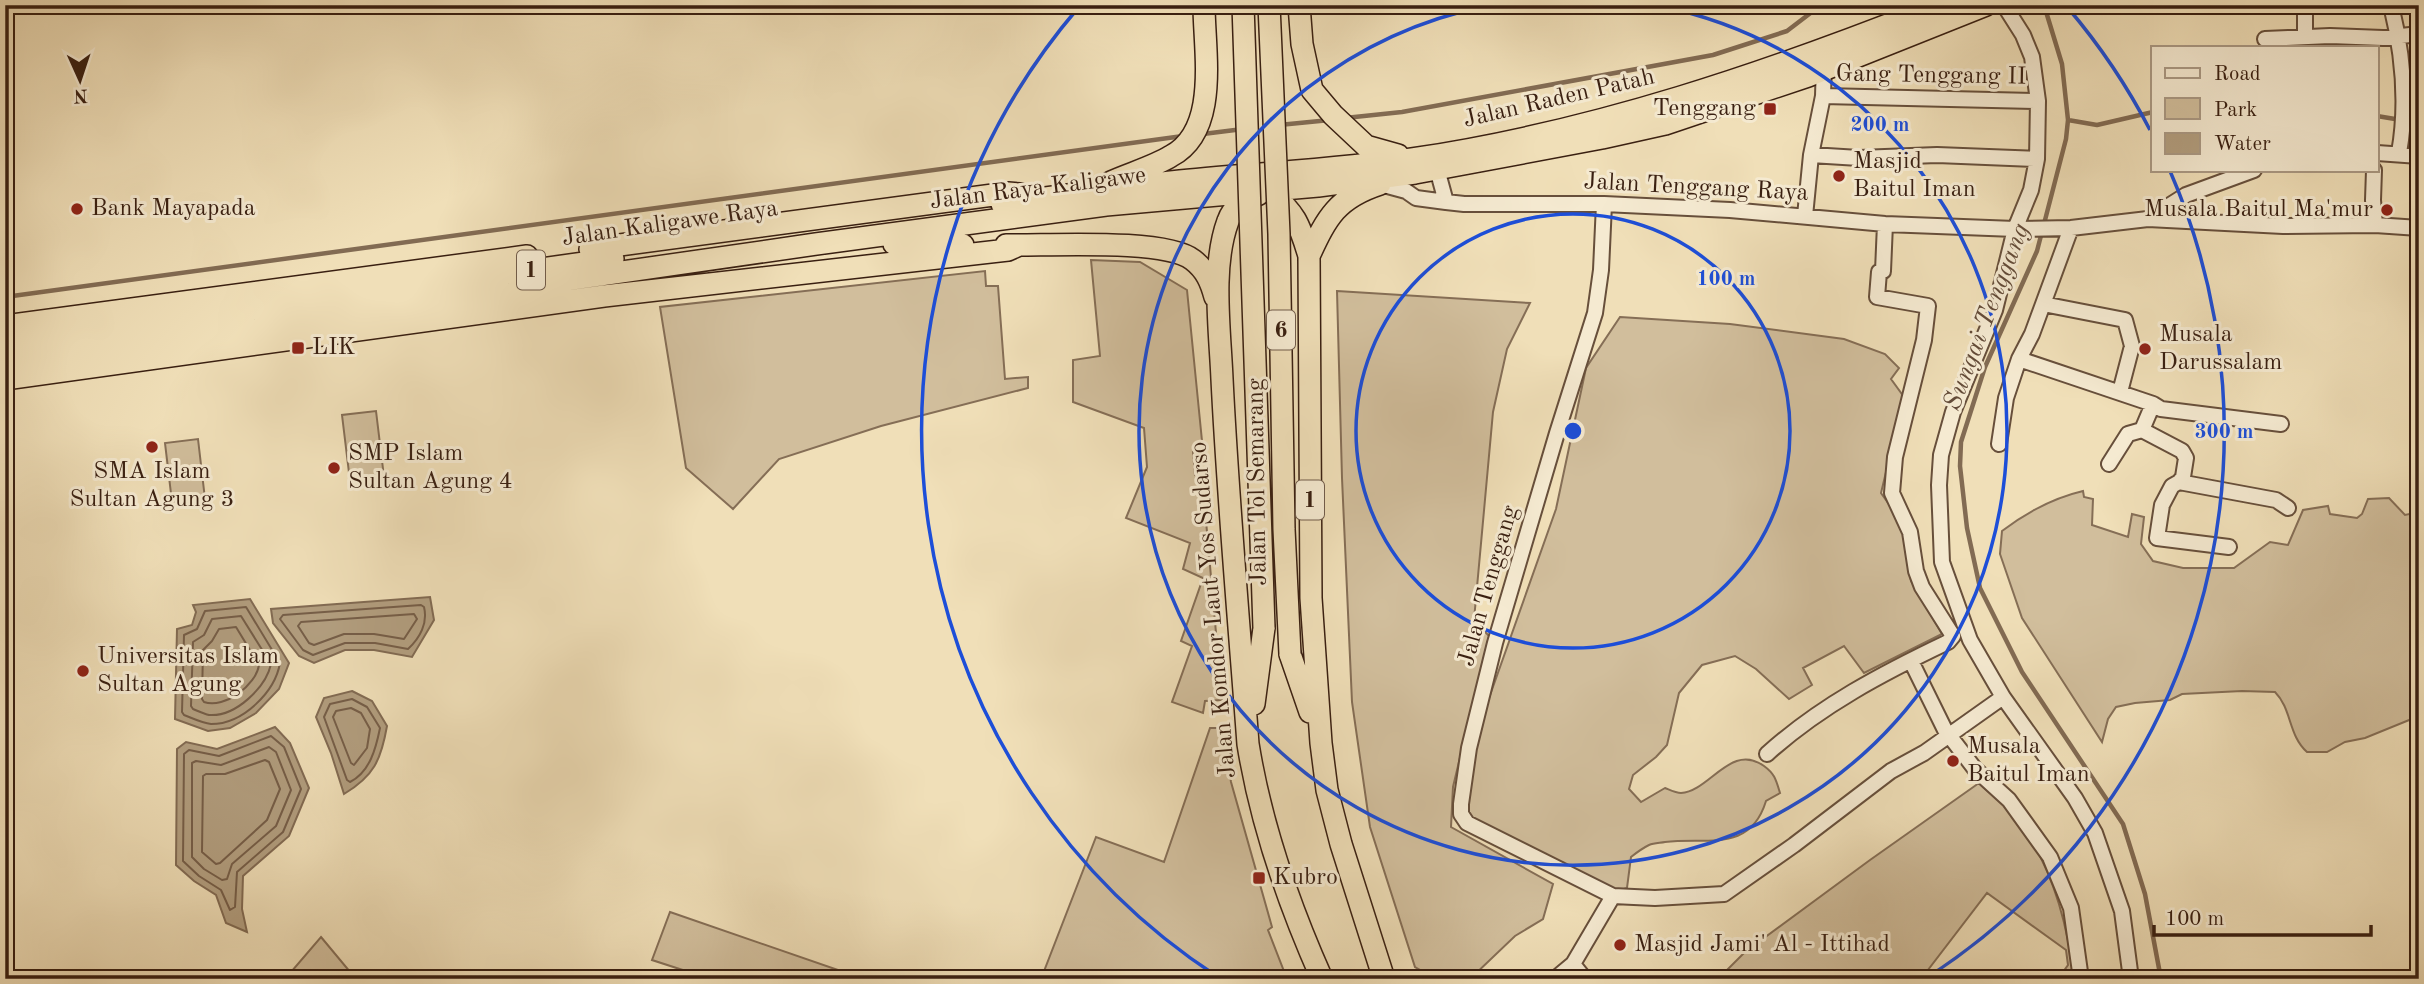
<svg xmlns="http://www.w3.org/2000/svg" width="2424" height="984" font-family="'Old Standard TT',serif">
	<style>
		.green { fill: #d1be9c; stroke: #856e56; stroke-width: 2 }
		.water { fill: #b29e7f; stroke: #826b53; stroke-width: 2 }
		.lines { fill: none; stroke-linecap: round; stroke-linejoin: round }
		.shore { stroke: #765e48; stroke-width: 2 }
		.stream { stroke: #826b53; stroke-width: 4.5 }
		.minor-casing { stroke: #674f3b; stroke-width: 18 }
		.highway-casing { stroke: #391f11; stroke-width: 24 }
		.minor { stroke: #f5ead1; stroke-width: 14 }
		.highway { stroke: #f0dfb8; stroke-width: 21 }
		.highway-bridge-casing { stroke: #391f11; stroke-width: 24; stroke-linecap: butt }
		.highway-bridge { stroke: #f0dfb8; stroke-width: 21 }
		.ring { fill: none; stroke: #1d4ed8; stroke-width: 3.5 }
		.poi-dot { fill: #8f2418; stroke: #f5ead1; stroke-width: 2.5 }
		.labels { text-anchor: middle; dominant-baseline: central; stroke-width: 6; stroke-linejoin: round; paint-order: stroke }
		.shield { fill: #f5ead1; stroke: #715c4b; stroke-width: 2 }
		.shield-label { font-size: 23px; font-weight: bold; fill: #391f11 }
		.street-label { font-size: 24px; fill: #391f11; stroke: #f5ead1 }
		.poi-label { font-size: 24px; fill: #391f11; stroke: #f5ead1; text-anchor: start }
		.water-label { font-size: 26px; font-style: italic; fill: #634b38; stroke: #f5ead1 }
		.centre { fill: #1d4ed8; stroke: #f5ead1; stroke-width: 3.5 }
		.ring-label { font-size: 21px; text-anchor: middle; font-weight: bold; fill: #1d4ed8; stroke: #f5ead1; stroke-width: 6; stroke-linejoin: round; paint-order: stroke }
	</style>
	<rect width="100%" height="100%" fill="#f0dfb8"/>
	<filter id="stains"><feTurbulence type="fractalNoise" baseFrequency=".00286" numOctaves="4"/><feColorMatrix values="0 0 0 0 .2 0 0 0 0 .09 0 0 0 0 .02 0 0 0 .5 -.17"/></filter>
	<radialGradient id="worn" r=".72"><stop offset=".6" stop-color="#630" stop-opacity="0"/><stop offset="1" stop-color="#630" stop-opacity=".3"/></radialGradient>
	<!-- green -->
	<path class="green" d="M1091,260L1140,262L1187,290L1203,451L1193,452L1195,475L1202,476L1222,700L1205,701L1203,713L1172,702L1192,646L1181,641L1203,578L1183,569L1190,543L1126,518L1147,467L1144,428L1073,402V360L1100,356Z
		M985,271L986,286H998L1005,379L1028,377V388L881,426L779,459L733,509L686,468L660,307Z
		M1337,291L1530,303L1507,349L1493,412L1474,620L1489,636L1453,787L1451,827L1553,884L1543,919L1515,936L1470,979H1436L1415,967L1370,827L1352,702L1342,478Z
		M1620,317L1730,324L1844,339L1885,354L1899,368L1891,379L1904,397L1881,493L1901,521L1911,581L1942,634L1864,673L1844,646L1803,668L1812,685L1789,699L1756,669L1735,656L1702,665L1679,693L1667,745L1656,757L1633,775L1629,789L1641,802L1665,788C1670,790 1676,793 1681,793C1710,791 1731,742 1764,766C1775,774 1776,780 1780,793L1766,801C1750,853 1708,837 1665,842C1660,843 1654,843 1649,845C1643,848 1636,853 1631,857L1627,888L1600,896L1464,817L1463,799L1483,715L1556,509L1586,368Z
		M376,411L384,477L350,481L342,415Z
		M198,439L205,499L172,502L165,443Z
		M2083,491L2084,497L2093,499L2092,525L2128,537L2132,514L2144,517L2141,544L2153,561L2183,568H2234L2270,542L2288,545L2303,510L2328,506L2330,514L2357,518L2362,514L2368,499L2389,498L2405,515L2419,512V716L2365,738L2345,742L2327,752H2307C2288,735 2292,709 2275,692L2242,691L2182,694L2170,700L2135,703L2116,707L2108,719L2102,742L2022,618L2000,554L2002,531C2027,512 2053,498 2083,491Z
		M1210,728H1221L1224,734L1231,782L1272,927L1268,930L1287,979H1041L1096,837L1164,862Z
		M1979,783C1988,792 1999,800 2007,809C2049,853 2067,920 2074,979H2058L2068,965L2066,950L1987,893L1921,979H1718L1745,952L1870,860Z
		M670,912L864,979H694L695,974L652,960Z
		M321,937L356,979H285Z"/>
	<!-- water -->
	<path class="water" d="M430,597L434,620L412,657L374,650H345L314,663L299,656L273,623L271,609Z
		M250,599L289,663L279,689L256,713L230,728L208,731L175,719L177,629L192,625L196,612L193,605Z
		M352,691L372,701L387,726C381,760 374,776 344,794L331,753L316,717L324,698Z
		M275,727L290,743L309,788L289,836L243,876L242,909L247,932L226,923L216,895L194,881L176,865L177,749L186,742L217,749Z"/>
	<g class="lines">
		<!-- shore -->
		<path class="shore" d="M421,605L424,607C428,623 420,638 408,649L375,643H345L313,655L303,650L280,619L283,615Z
			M246,607L280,663C275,692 243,724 211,724C202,723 192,718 184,715L182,712L184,635L197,629L205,611Z
			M414,614L417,619L404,639L374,634H344L314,645L309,643L298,626L301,622Z
			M241,616L271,664C266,687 236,717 209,715C204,714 198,711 193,709L191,706L193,642L204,635L212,619Z
			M236,627L259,665C256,685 225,709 204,702L202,699L203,650L212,641L219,629Z
			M352,699L367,707L380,728C376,748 370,772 350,782L347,780L324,717L330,704Z
			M351,708L361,713L370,729L367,748L354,765L351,763L333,717L336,711Z
			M271,736L284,747L301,789L283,832L237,872L235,907L230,910L221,890L199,876L183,861L184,754L189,750L219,756Z
			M269,747L276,752L291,790L276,826L232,864L227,879L222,880L204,869L192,857V763L196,761L221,765Z
			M265,760L269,762L280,789L267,820L220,863L216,864L202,852L203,776L206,774H225Z"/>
		<!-- stream -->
		<path class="stream" d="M2044,5L2062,64L2068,120L2066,139L2037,251L1985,367L1961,442L1960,466L1967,528L1980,588L2022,672L2123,824L2145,894L2161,979
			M2377,116L2419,123
			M1345,118L1402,112L1713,55L1787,31L1821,5
			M2068,120L2097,125L2153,112
			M1279,125L1330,120
			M1203,134L1243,129
			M5,297L1183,136"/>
		<defs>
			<path id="minor" d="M2004,5L2023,35L2032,57L2038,101L2037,159L2031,190L2015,229L1995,310L1953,412L1941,455L1939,485L1942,562L1970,640L2003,697L2075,798L2095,833L2122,911L2131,979
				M2391,5C2403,54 2408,103 2399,153
				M2305,36V5
				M2265,39L2330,36L2383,38L2419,34
				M1823,96L2038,101
				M2377,153L2419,156
				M1811,155L1859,158L1937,155L2037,159
				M1437,169L1446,202L1464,204H1604L1730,210L1885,224L2015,229L2071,228L2148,219L2186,195L2254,170
				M2374,170L2373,200L2375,225
				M1380,184L1406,191L1416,198L1446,202
				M1604,204L1601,270L1595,313L1557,433L1495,643L1469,748L1461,804V814L1467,823L1613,896
				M1805,216L1811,155L1823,96L1824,62
				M2148,219L2283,226L2375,225L2419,228
				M2043,304L2125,320L2132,346L2120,392
				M2019,359L2153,404L2161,409L2281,424
				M2153,404L2142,430L2182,451L2186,458L2183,477L2179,482L2172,486L2162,505L2157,538L2229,547
				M1999,444L2006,398L2019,359L2032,334L2071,228
				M2109,464L2128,434L2142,430
				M2179,482L2276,500L2288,508
				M1911,661L1945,730L1975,769L2009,800L2050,857L2071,908L2081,979
				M1767,754C1820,706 1883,673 1948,642L1953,636L1922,587L1916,571L1910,532L1892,493L1895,457L1924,340L1928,306L1877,297L1879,272L1883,271L1885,224
				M1573,964L1585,979
				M1555,979L1573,964L1613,896L1655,898L1724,894L1794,845L1891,771L1924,753L2003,697"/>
			<path id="highway" d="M1299,5L1302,44L1312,90L1333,115L1366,146L1398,155
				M1111,182C1131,173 1153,167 1171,156C1220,130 1204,51 1204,5
				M1269,190C1295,214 1299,222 1309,256L1311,598L1321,743L1327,790L1341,844L1384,979
				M1259,194C1246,200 1233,206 1228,221C1211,267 1220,330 1222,379C1228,501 1239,622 1248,744C1261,825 1289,905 1322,979
				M1002,204C1062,196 1121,187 1180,181C1257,173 1336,170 1412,159C1595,132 1767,73 1939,5
				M894,244L963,245
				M1006,245C1046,246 1165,238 1193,260C1206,270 1211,282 1215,297
				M590,249L1008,193L1020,194
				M1309,256C1327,217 1337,198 1380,184
				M5,326L527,256
				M5,343L613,259
				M5,361L816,244L1106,205L1318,186L1415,173L1602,138L1665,124L1808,76L1986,5
				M5,379L604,296L1008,250L1019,245
				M1290,654L1310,712
				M1254,704L1264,628"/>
		</defs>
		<!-- minor casing -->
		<use href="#minor" class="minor-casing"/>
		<!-- highway casing -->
		<use href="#highway" class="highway-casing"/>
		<!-- minor -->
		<use href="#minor" class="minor"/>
		<!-- highway -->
		<use href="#highway" class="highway"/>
		<defs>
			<path id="highway-bridge" d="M1243,5L1264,628
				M1269,5L1279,234L1284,529L1290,654"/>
		</defs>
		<!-- highway-bridge casing -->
		<use href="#highway-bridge" class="highway-bridge-casing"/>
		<!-- highway-bridge -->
		<use href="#highway-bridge" class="highway-bridge"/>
	</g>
	<!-- distance rings -->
	<g class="ring">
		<circle cx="1573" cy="431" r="217"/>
		<path d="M1660 6A434 434 0 1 1 1486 6"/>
		<path d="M1218 977A651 651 0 0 1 1078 8M2068 8A651 651 0 0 1 2150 130M2170 171A651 651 0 0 1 1928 977"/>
	</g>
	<!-- markers -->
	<g class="poi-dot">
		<rect x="1763" y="102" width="14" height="14" rx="3.5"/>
		<circle cx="1839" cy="176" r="7"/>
		<circle cx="77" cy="209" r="7"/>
		<circle cx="2387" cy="210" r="7"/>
		<rect x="291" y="341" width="14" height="14" rx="3.5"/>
		<circle cx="2145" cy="349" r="7"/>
		<circle cx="152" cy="447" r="7"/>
		<circle cx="334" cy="468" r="7"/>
		<circle cx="83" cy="671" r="7"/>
		<circle cx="1953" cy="761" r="7"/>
		<rect x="1252" y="871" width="14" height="14" rx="3.5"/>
		<circle cx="1620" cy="945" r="7"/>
	</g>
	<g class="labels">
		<!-- shield labels -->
		<g class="shield">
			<rect x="517" y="250.5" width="28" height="39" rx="5"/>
			<rect x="1267" y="310.5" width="28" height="39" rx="5"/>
			<rect x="1296" y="480.5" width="28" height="39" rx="5"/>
		</g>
		<g class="shield-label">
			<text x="531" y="270">1</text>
			<text x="1281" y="330">6</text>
			<text x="1310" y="500">1</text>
		</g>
		<!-- street labels -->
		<g class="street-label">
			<text transform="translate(1931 76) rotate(1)">Gang Tenggang II</text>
			<text transform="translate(1559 99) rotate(-13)">Jalan Raden Patah</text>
			<text transform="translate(1696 188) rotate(3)">Jalan Tenggang Raya</text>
			<text transform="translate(1038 189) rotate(-7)">Jalan Raya Kaligawe</text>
			<text transform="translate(670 224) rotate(-8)">Jalan Kaligawe Raya</text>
			<text transform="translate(1258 482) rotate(-91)">Jalan Tol Semarang</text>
			<text transform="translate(1489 586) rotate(-74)">Jalan Tenggang</text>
			<text transform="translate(1214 610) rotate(-95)">Jalan Komdor Laut Yos Sudarso</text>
		</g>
		<!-- poi labels -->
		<g class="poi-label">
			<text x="1756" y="109" text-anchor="end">Tenggang</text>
			<text x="1853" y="162">Masjid<tspan x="1853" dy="28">Baitul Iman</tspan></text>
			<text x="91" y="209">Bank Mayapada</text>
			<text x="2373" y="210" text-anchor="end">Musala Baitul Ma'mur</text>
			<text x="2159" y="335">Musala<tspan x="2159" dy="28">Darussalam</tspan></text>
			<text x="312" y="348">LIK</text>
			<text x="348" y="454">SMP Islam<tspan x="348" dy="28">Sultan Agung 4</tspan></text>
			<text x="152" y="472" text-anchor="middle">SMA Islam<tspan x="152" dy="28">Sultan Agung 3</tspan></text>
			<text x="97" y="657">Universitas Islam<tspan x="97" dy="28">Sultan Agung</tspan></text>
			<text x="1967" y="747">Musala<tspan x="1967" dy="28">Baitul Iman</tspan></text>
			<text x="1273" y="878">Kubro</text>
			<text x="1634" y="945">Masjid Jami' Al - Ittihad</text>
		</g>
		<!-- water labels -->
		<g class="water-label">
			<text transform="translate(1987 317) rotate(-69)">Sungai Tenggang</text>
		</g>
	</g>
	<circle cx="1573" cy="431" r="10" class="centre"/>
	<g class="ring-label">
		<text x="1880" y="131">200 m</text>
		<text x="1726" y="285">100 m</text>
		<text x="2224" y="438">300 m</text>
	</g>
	<!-- margin -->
	<rect width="2424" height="984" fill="none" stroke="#f0dfb8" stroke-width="28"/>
	<rect x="7" y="7" width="2410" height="970" fill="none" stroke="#391f11" stroke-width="3.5"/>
	<rect x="14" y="14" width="2396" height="956" fill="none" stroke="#391f11" stroke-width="2"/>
	<!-- legend -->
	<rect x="2151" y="46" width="228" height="126" fill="#f5ead1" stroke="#aa9984" stroke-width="2"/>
	<rect x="2165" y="68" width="35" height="10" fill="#f5ead1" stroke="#aa9984" stroke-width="2"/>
	<text x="2214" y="80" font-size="21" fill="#391f11">Road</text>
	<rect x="2165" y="98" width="35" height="21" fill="#d1be9c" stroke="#aa9984" stroke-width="2"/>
	<text x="2214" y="116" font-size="21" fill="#391f11">Park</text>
	<rect x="2165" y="133" width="35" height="21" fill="#b29e7f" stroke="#aa9984" stroke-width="2"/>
	<text x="2214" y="150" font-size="21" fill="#391f11">Water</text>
	<!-- north arrow -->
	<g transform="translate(80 80) rotate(177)" stroke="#f5ead1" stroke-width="5" paint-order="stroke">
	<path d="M0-5L12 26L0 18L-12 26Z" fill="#391f11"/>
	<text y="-10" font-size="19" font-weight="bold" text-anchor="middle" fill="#391f11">N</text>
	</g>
	<!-- scale -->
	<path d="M2154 925v10h217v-10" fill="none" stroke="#391f11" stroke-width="3.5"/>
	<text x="2165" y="925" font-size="21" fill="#391f11" stroke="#f5ead1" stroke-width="5" paint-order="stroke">100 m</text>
	<rect width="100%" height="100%" filter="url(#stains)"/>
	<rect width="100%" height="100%" fill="url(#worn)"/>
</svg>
